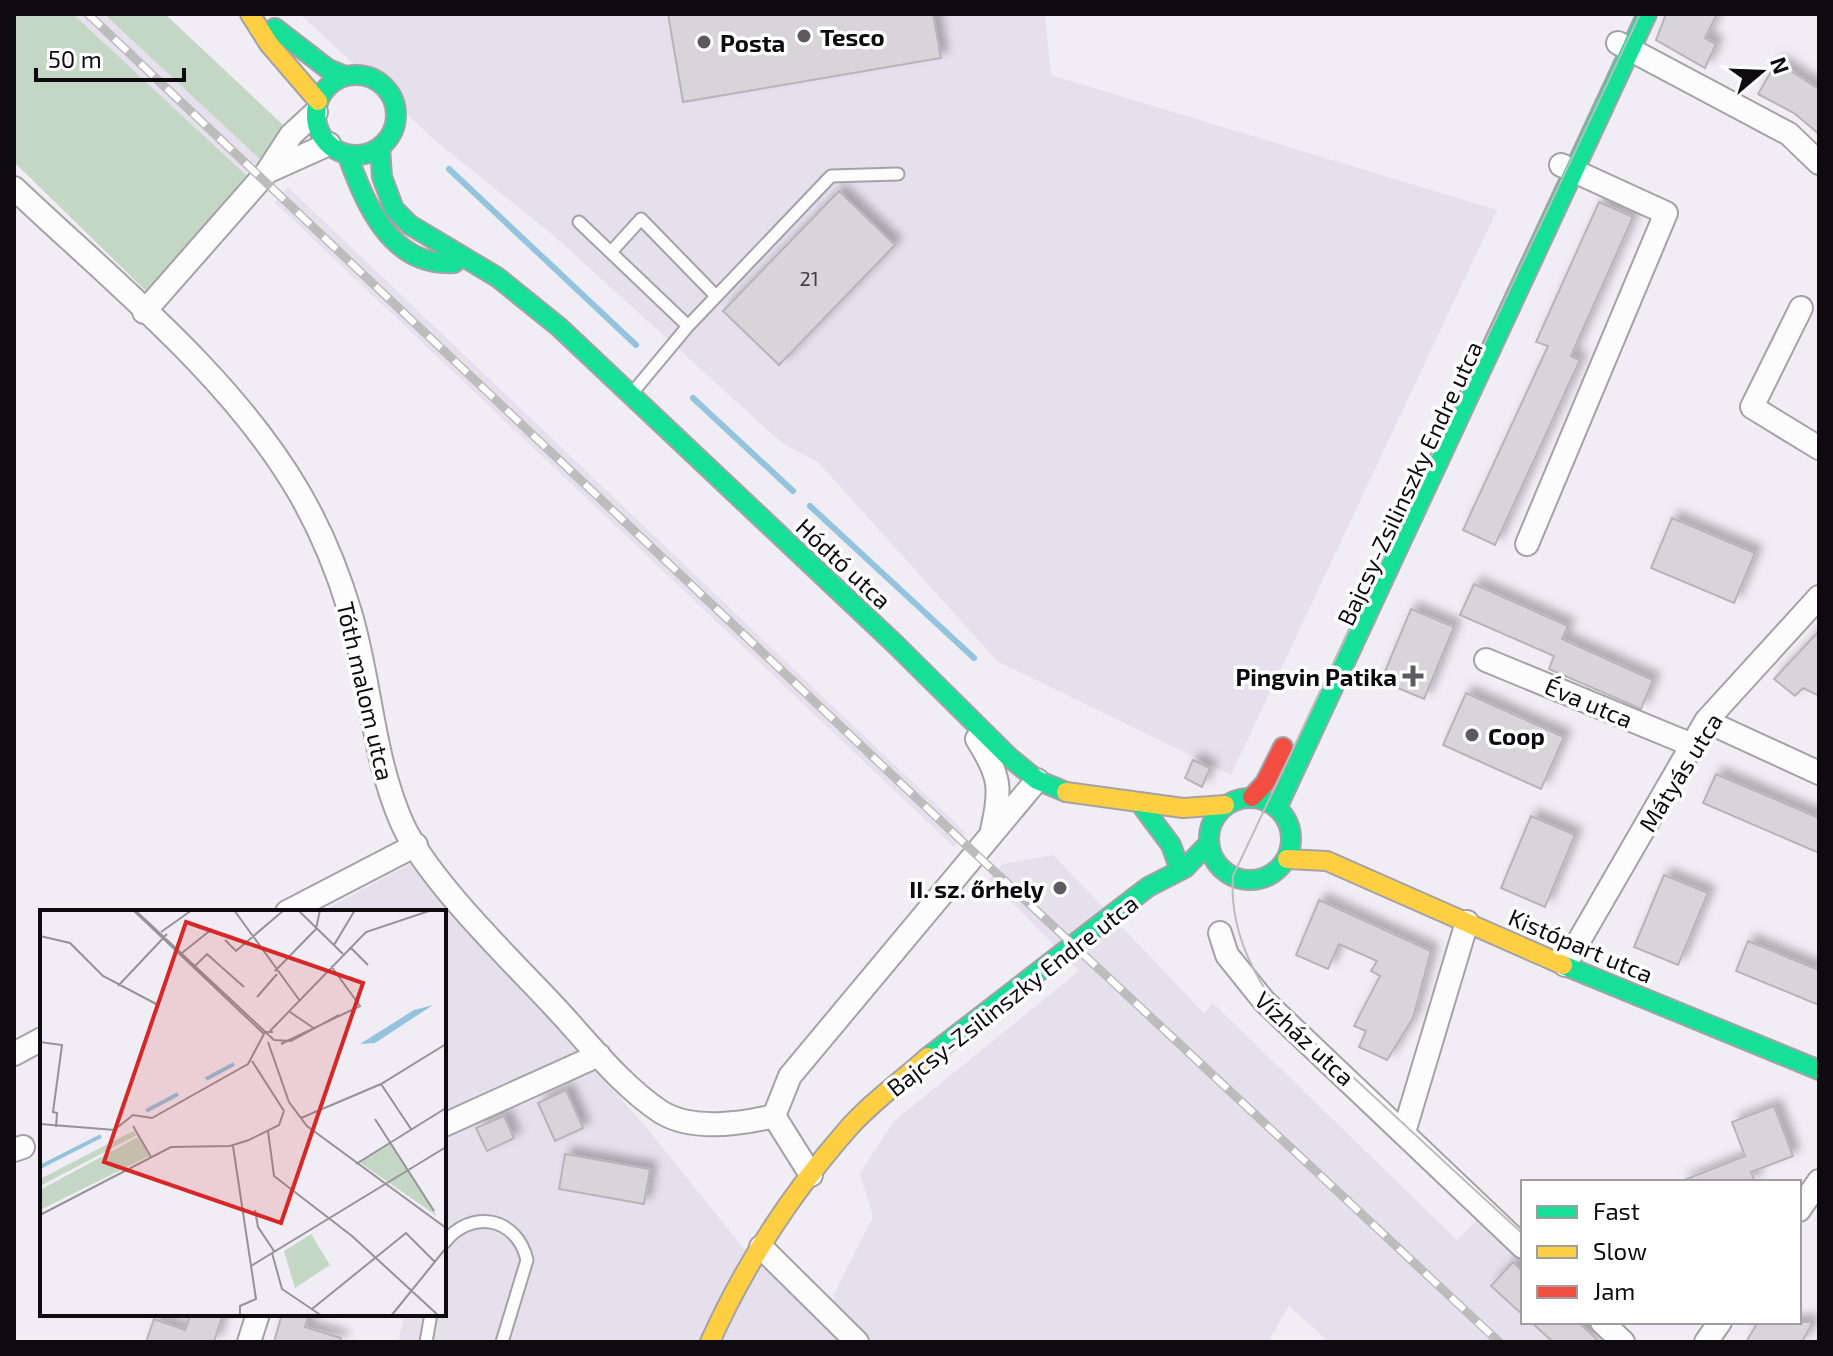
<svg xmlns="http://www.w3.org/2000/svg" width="1833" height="1356" font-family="'Exo 2',sans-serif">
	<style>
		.built { fill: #e6e0ec }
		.green { fill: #c4d7c4 }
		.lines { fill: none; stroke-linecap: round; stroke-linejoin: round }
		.stream { stroke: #94c3de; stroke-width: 6 }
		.building { fill: #d8d5da; stroke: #b7b4b9; stroke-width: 2; filter: url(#shadow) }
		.lane-casing { stroke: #a4a2a6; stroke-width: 15 }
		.street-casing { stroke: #a4a2a6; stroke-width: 26 }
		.fast-casing { stroke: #a4a2a6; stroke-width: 22 }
		.slow-casing { stroke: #a4a2a6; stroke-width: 22 }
		.jam-casing { stroke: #a4a2a6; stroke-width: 22 }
		.lane { stroke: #fdfcfd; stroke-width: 11 }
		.street { stroke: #fdfcfd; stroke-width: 22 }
		.fast { stroke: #16e098; stroke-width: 18 }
		.slow { stroke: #ffcf43; stroke-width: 18 }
		.jam { stroke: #f24e42; stroke-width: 18 }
		.tram { stroke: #bcbcbd; stroke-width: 2 }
		.rail-casing { stroke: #bcbcbd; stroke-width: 9 }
		.rail { stroke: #fff; stroke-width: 6; stroke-dasharray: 18; stroke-linecap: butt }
		.poi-dot { fill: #5c5a5f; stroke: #fff; stroke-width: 3 }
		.labels { text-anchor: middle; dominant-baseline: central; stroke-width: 7; stroke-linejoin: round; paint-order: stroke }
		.number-label { font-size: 20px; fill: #413e43 }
		.poi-label { font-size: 24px; font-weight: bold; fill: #0d0b0f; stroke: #fff; text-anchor: start }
		.street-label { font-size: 24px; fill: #0d0b0f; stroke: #fff }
		.inset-river { fill: none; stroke: #94c3de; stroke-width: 4 }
		.inset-road { fill: none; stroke: #959398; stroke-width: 2 }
		.view { fill: #d62828; fill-opacity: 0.15; stroke: #d62828; stroke-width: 4 }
		.inset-edge { fill: none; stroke: #0d0b0f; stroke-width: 4 }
	</style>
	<defs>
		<filter id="shadow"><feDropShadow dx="7" dy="-7" stdDeviation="4" flood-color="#0004"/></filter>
	</defs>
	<rect width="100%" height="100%" fill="#f0edf4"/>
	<!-- built -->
	<path class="built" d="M73,14H104L262,161L248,177Z
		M300,14H1045L1051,75L1497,210L1231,775L997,661L818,462L782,443L552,234L438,143Z
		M288,187L966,833L954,847L274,202Z
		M1053,855L1204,1013L1213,1003L1457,1240L1478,1219L1523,1262V1322H1587L1608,1342H1329L1289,1306L1268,1342H398L405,1314H444V912H321L412,863L646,1127L740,1244L839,1335L833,1296L873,1217L860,1173L894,1121L1079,971L989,879L1002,864Z"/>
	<!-- green -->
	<path class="green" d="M14,14H73L248,177L148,293L14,162Z
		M104,14H165L283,125L262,161Z"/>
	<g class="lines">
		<!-- stream -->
		<path class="stream" d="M449,169L636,345
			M693,398L793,491
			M810,506L974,658"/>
	</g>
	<!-- building -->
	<path class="building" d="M668,14H933L941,58L683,102Z
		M1666,14H1717L1705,38L1716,44L1705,68L1656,40Z
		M1777,62L1819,89V134L1794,113L1758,94Z
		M839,191L895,245L779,365L723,311Z
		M1599,202L1633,217L1571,356L1580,360L1495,545L1463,530L1548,346L1536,342Z
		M1672,518L1755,553L1734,603L1651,568Z
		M1474,584L1568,626L1562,639L1653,680L1641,709L1549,669L1554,656L1460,615Z
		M1411,609L1454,627L1424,699L1381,681Z
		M1819,631V696L1803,688L1795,696L1774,679Z
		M1466,693L1564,737L1541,789L1443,745Z
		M1193,760L1210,768L1202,787L1185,778Z
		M1716,774L1819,818V853L1703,803Z
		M1531,816L1575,835L1545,907L1501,888Z
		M1664,875L1708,893L1678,965L1634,947Z
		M1319,900L1431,951L1413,1018L1387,1060L1359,1047L1366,1031L1354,1026L1380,976L1371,971L1377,961L1339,944L1328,969L1296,955Z
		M1748,941L1819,970V1005L1736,971Z
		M566,1090L583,1128L555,1141L538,1103Z
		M1774,1106L1793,1156L1751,1172L1755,1182H1679L1745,1156L1732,1122Z
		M504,1116L514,1138L487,1151L476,1128Z
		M565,1154L650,1169L644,1204L559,1189Z
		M1513,1262L1523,1272V1315L1491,1286Z
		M191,1314H223L214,1342H146L154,1319L185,1330Z
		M282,1314H309L305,1327L341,1338L340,1342H274Z
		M1531,1322H1578L1600,1342H1553Z
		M1758,1322H1813L1802,1342H1746Z"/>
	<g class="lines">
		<defs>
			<path id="lane" d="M579,222L688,326
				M611,252L641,219L716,296
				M633,392L688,326L831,176L898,174
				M444,1243C471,1208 517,1217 527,1260L502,1342
				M426,1342L431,1314"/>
			<path id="street" d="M1618,43L1789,134L1819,163
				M269,171L329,144
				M14,188C111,280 229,374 297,489C319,526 338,572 350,612C371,682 372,755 402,823C427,879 509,958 552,1004C586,1040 620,1085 661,1112C692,1131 741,1124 774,1116
				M1801,308L1752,407L1819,448
				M144,312L267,172L291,135L316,112
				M1527,544L1666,213L1561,165
				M1486,660L1692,745
				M1706,721L1819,773
				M977,739C1000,775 1002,789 992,830
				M287,912L416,845
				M1220,933L1227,955L1264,1001L1523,1247
				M1565,965L1706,721L1819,597
				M14,1054L42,1039
				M774,1116L790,1076L1037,780
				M774,1116L811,1175
				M444,1125L599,1055
				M1404,1132L1467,922
				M14,1150L23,1147
				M1799,1210L1819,1181
				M761,1247L857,1342
				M1602,1322L1623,1342
				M249,1342L258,1314
				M1706,1342L1720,1322"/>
			<path id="fast" d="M275,28L328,69L345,76
				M316 115a40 40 0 1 1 80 0a40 40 0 1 1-80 0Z
				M380,147L382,177L394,209L410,225L497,277L559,327L894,643L1009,757L1037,780L1066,792
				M347,154C365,203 390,267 454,263
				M1209 839a41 41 0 1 1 82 0a41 41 0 1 1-82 0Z
				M1139,802L1171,845L1180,870
				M1277,808L1647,14
				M1563,965L1819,1070
				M928,1057L1148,887L1185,868L1209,843"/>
			<path id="slow" d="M250,14L269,44L318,101
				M1066,792L1183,808L1225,805
				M1287,859L1327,861L1563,965
				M710,1342C744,1266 791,1194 846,1131C869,1104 901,1081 928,1057"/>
			<path id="jam" d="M1252,797L1265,783L1283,747"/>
		</defs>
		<!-- lane casing -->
		<use href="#lane" class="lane-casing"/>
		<!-- street casing -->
		<use href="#street" class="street-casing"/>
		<!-- fast casing -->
		<use href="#fast" class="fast-casing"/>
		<!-- slow casing -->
		<use href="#slow" class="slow-casing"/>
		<!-- jam casing -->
		<use href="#jam" class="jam-casing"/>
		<!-- lane -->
		<use href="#lane" class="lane"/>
		<!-- street -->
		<use href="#street" class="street"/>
		<!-- fast -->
		<use href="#fast" class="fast"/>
		<!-- slow -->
		<use href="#slow" class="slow"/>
		<!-- jam -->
		<use href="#jam" class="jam"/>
		<!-- tram -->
		<path class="tram" d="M1523,1234C1466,1182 1409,1129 1353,1077C1321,1047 1282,1019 1260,981C1241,948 1230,914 1233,876L1640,14"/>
		<defs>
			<path id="rail" d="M88,14L964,843L1499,1342"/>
		</defs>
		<!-- rail casing -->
		<use href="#rail" class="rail-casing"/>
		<!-- rail -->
		<use href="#rail" class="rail"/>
	</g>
	<!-- markers -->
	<g class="poi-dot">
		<circle cx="804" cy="36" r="8"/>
		<circle cx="704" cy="42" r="8"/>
		<path d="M1409 664h8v8h8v8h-8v8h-8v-8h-8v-8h8z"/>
		<circle cx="1472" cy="735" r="8"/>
		<circle cx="1060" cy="888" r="8"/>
	</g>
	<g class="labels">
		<!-- number labels -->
		<g class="number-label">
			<text x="809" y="278">21</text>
		</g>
		<!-- poi labels -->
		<g class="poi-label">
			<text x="820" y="36">Tesco</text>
			<text x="720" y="42">Posta</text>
			<text x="1397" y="676" text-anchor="end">Pingvin Patika</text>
			<text x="1488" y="735">Coop</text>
			<text x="1044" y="888" text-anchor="end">II. sz. őrhely</text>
		</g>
		<!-- street labels -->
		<g class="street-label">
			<text transform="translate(1409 483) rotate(-65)">Bajcsy-Zsilinszky Endre utca</text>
			<text transform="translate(844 563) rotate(43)">Hódtó utca</text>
			<text transform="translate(366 691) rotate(77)">Tóth malom utca</text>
			<text transform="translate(1589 702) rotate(23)">Éva utca</text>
			<text transform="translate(1680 772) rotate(-58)">Mátyás utca</text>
			<text transform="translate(1581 945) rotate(23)">Kistópart utca</text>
			<text transform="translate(1012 995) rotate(-38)">Bajcsy-Zsilinszky Endre utca</text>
			<text transform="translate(1305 1038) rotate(43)">Vízház utca</text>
		</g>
	</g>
	<!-- overview -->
	<g transform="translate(40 910)">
		<rect width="406" height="406" fill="#f0edf4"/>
		<path d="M93,221L97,225L0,276V269ZM98,227L109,246L0,300V280ZM350,232L367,260L397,306L319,252ZM271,324L290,355L255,378L244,341Z" fill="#c4d7c4"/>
		<path d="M393,95L335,133L320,134L374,100Z" fill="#94c3de"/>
		<path class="inset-river" d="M166,169L194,154M106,201L138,184M0,257L61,226"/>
		<path class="inset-road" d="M93,0L224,124M95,0L234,130L251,131L299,105M194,0L260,91M258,0L303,44M121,22L152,0M0,26L30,33L63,66L118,95M185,30L196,41L244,0M294,35L315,0M310,37L328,55M142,43L172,19M155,56L167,44L204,77M235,61L276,19L280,0M78,76L127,24M217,87L237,64M250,102L275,119M230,121L326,22L392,0M0,132L22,135L13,202L17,203L16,217M228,132L249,192L267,216L406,318M241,134L320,96L291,56M212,151L244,201M341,174L371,219M261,208L341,174L406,134M335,209L394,301M0,214L75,220M93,216L111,247M73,221L93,205L112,208L208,154L225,122H233M228,221L234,266L312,326L399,406M193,236L216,389L200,396V406M316,254L406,198M215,300L218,317L234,341M0,305L131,237L190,236L209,230L239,215L244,201M232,343L242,379L282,406M211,356L406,237M272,399L366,323L395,352M351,406L406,338"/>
		<path class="view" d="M146,12L323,73L241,313L64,252Z"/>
		<rect width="406" height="406" class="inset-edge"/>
	</g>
	<!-- border -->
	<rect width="1833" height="1356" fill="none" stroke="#0d0b0f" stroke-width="32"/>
	<!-- legend -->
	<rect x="1521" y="1180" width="280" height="144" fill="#ffffff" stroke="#9e9d9f" stroke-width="2"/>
	<rect x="1537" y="1206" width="40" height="12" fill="#16e098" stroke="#9e9d9f" stroke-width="2"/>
	<text x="1593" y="1220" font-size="24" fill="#0d0b0f">Fast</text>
	<rect x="1537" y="1246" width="40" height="12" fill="#ffcf43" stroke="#9e9d9f" stroke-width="2"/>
	<text x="1593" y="1260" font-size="24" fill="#0d0b0f">Slow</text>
	<rect x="1537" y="1286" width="40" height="12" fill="#f24e42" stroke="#9e9d9f" stroke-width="2"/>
	<text x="1593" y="1300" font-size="24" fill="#0d0b0f">Jam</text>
	<!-- north arrow -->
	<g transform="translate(1761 72) rotate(71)" stroke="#ffffff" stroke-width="6" paint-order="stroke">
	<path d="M0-6L14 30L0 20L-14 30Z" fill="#0d0b0f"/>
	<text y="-12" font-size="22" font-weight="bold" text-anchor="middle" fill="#0d0b0f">N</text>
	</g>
	<!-- scale -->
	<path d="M36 68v12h148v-12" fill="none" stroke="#0d0b0f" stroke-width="4"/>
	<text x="48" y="68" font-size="24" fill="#0d0b0f" stroke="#ffffff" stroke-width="6" paint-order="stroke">50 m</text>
</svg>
